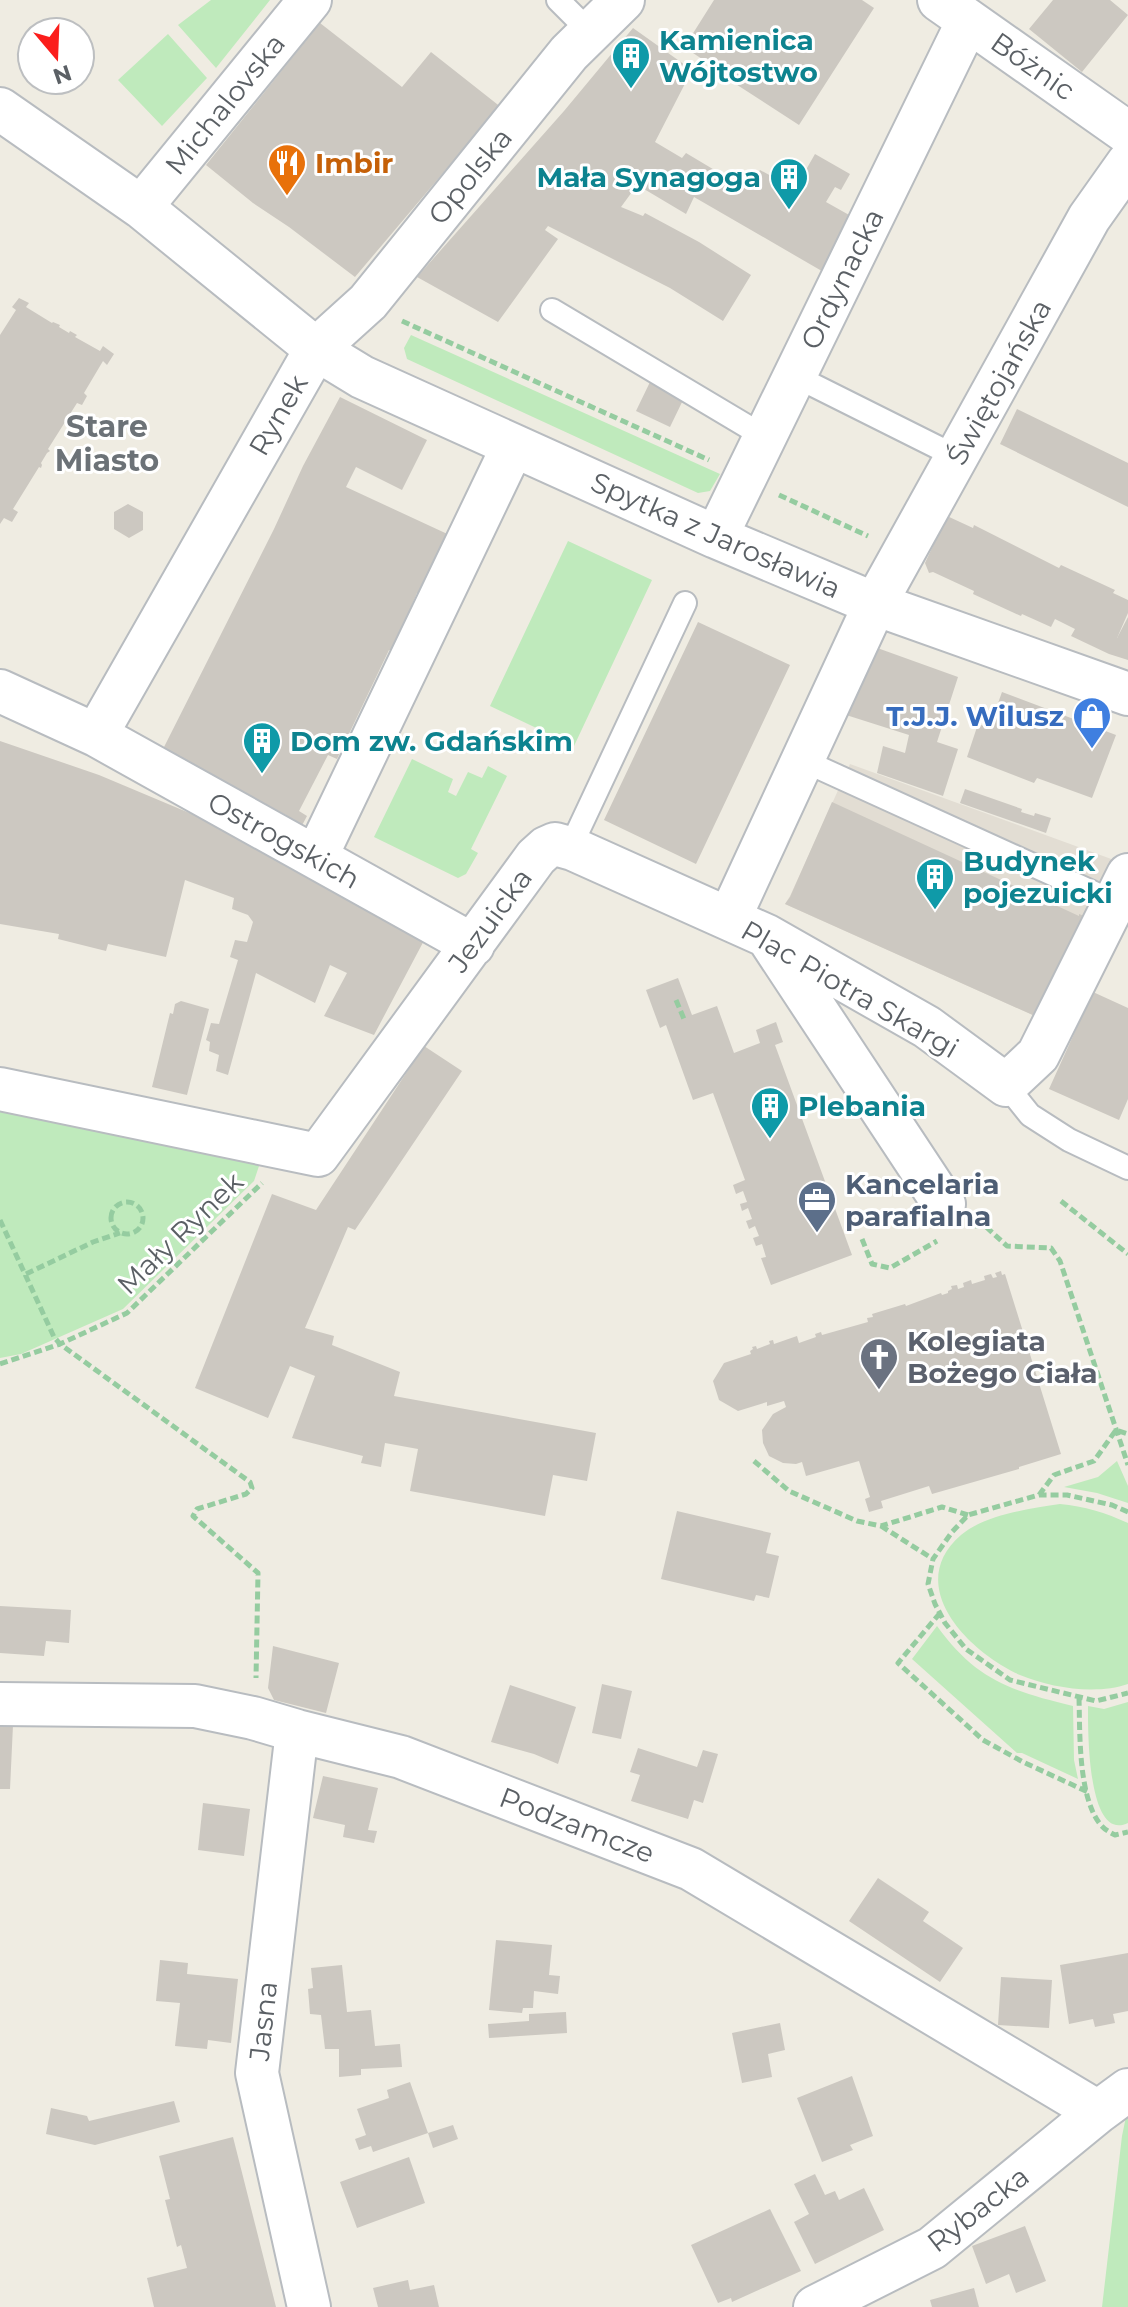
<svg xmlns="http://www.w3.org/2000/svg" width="1128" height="2307" font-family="Montserrat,sans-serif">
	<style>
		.education { fill: #e2ddd3 }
		.green { fill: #bfeabc }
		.building { fill: #ccc8c1 }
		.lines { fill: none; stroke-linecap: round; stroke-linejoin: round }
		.lane-casing { stroke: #b8bcc0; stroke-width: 26 }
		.street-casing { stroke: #b8bcc0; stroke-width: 46 }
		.path { stroke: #95cca0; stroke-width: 5; stroke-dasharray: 8 4; stroke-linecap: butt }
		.lane { stroke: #fff; stroke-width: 22 }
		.street { stroke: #fff; stroke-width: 42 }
		.labels { text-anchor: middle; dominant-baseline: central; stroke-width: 6; stroke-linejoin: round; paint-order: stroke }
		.culture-label { font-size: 28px; font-weight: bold; fill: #0d838f; stroke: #fff; text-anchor: start }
		.street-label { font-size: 28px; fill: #5b6065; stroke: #fff }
		.food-label { font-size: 28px; font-weight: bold; fill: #c56008; stroke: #fff; text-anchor: start }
		.shop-label { font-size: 28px; font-weight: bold; fill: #366cbe; stroke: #fff; text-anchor: end }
		.service-label { font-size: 28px; font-weight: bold; fill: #4e5e75; stroke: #fff; text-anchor: start }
		.worship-label { font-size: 28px; font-weight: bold; fill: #5b616d; stroke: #fff; text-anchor: start }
		.neighbourhood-label { font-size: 30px; font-weight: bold; fill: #6c7277; stroke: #fff }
	</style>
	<rect width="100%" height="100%" fill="#efece2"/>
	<!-- education -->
	<path class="education" d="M850,764L1114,860L1035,1016L785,904L790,896Z"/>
	<!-- green -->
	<path class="green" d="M211,0H270L216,68L178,25Z
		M168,34L207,78L162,126L118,80Z
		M411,335L720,474L710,491L698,493L407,359L404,348Z
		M568,541L652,580L574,746L490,706Z
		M412,759L453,779L448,792L456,796L468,772L482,778L488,766L507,776L471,849L478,853L466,874L458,878L374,837Z
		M0,1107L261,1160L254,1181L123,1309L21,1354L0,1358Z
		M1117,1461L1128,1486V1503L1097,1493L1064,1487L1098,1477Z
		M1060,1504C1084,1506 1106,1513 1128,1523V1684C1096,1695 1051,1688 1020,1675C970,1653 902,1586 961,1535C986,1514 1029,1509 1060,1504Z
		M937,1626C976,1680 1011,1691 1073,1706L1074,1760L1078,1779L1022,1753H1017L912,1659Z
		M1128,1702V1823C1087,1843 1088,1729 1088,1706L1104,1709Z
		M1128,2107V2307H1102L1122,2136Z"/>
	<!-- building -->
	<path class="building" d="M714,0H862L874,8L799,125L714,70V67L690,51H686L685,46Z
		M1053,0H1110L1128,15L1082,72L1029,29Z
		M320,23L402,87L431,52L502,108L457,161L454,160L355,277L289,227L253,203L206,165Z
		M633,28L692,70L655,142L682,158L686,153L748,190L760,170L795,189L815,154L850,174L841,190L835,187L826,202L858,220L827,274L694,197L686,214L644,189L640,181L621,207L643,216L645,213L699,242L751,275L723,321L670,288L548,226L545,230L558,239L498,322L417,277L564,111Z
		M19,298L29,303L26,307L52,323L53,322L60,325L59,327L69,333L70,331L77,335L75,337L100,351L103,346L114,354L107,365L103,361L84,393L87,396L82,405L77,403L48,449L50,451L47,453L41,463L42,465L41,468L39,467L13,509L18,512L12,522L4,518L0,524V335L16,310L12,307Z
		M650,382L684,398L670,427L636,411Z
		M340,397L427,440L402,490L356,467L346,487L456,538L428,597L417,593L392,651L389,650L337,759L328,755L299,811L307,816L298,833L280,824L286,815L248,795L245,797L163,749L274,529L303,466Z
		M1017,409L1128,463V507L1000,444Z
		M128,504L143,512V530L129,538L114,529V512Z
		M947,516L973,528L974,525L1059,568L1061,565L1115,590L1113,593L1128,600V613L1117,638L1128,617V660L1109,654L1071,636L1075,629L1055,619L1051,627L1022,614L1021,616L973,594L974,591L933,572L929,573L925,563Z
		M698,622L790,665L696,864L604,820Z
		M869,645L958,677L937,742L958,749L943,796L877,773L883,746L905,753L909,735L843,714Z
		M1002,692L1116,735L1092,798L1037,778L1034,783L967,757L978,724L989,728Z
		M0,741L99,775L199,817L428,933L374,1035L324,1016L347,973L330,965L315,1003L256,973L228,1075L216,1071L219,1055L209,1051L210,1042L206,1040L211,1023L219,1024L238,960L230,957L235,940L247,942L253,922L248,915L232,909L234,898L185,880L166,957L108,944L106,951L58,939L59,934L0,924Z
		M965,789L1022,809L1021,812L1034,816L1035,813L1051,818L1046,833L960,803Z
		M832,802L1079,916V914L1089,918L1035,1016L785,904L790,897Z
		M678,978L692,1015L717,1006L734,1053L760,1043L756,1030L776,1022L783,1042L775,1045L852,1255L771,1285L761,1258L766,1257L762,1244L756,1246L753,1238L759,1236L755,1226L749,1229L746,1221L752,1219L748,1208L742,1211L740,1204L747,1202L743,1191L736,1194L733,1185L745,1180L713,1093L693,1100L666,1025L660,1028L646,990Z
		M1093,992L1128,1008V1099L1119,1120L1049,1089Z
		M181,1001L209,1009L187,1095L152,1087L170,1013L173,1014L175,1004Z
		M424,1046L462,1071L355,1230L348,1227L305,1328L334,1336L332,1345L400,1372L394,1396L596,1433L587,1481L553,1475L545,1516L410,1491L418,1449L385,1443L381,1467L361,1463L363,1456L292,1438L315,1376L290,1366L268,1418L195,1388L272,1194L316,1210Z
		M1001,1271L1002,1275L1005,1274L1061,1454L1019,1467V1469L932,1494L929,1486L881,1501L883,1508L869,1512L865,1499L870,1497L859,1461L806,1476L802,1462L796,1464L783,1463L769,1456L763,1443L762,1430L773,1414L786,1407L784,1401L767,1406V1402L738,1411L719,1400L713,1381L724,1363L751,1354L750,1351L753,1349L752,1347L756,1346L757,1349L770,1344L769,1341L773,1340L774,1344L797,1336L799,1343L816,1337L815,1334L821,1332L822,1335L868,1322L867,1318L873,1317L872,1314L905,1304L906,1306L941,1293L942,1295L948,1293V1291L952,1289L951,1286L957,1285L958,1289L964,1287L963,1283L971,1280L972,1284L985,1280L984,1276L991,1274L993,1278L997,1277L995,1273Z
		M677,1511L771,1533L766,1553L779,1556L769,1598L756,1595L754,1601L661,1579Z
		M0,1606L71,1610L69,1643L46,1641L44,1656L0,1653Z
		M273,1646L339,1663L326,1713L274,1700L268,1688Z
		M602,1684L632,1691L621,1739L592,1733Z
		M510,1685L576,1707L558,1764L534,1754L491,1742Z
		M0,1724L13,1725L10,1789H0Z
		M638,1748L697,1767L703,1750L718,1754L703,1803L694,1800L688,1819L631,1801L640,1775L630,1772Z
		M323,1776L378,1788L368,1830L377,1831L374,1843L343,1837L345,1825L313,1818Z
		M203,1803L250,1809L244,1856L198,1850Z
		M878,1878L929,1912L923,1921L963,1948L940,1982L849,1921Z
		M496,1940L552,1945L549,1975L560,1976L558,1994L534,1991L533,2008H523L522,2013L489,2010Z
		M1128,1953V2011L1113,2014L1115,2023L1095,2027L1093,2019L1069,2024L1060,1965Z
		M160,1960L188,1963L187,1974L238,1979L231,2043L208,2040L207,2049L175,2046L180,2003L156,2001Z
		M342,1965L347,2012L371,2010L375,2046L400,2044L402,2067L361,2069V2075L339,2077V2049H325L321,2015L310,2014L308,1989L313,1988L311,1968Z
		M1001,1977L1052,1980L1049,2028L998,2025Z
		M566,2012L567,2033L489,2038L488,2024L529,2021V2014Z
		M780,2023L785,2050L768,2054L772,2077L742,2083L732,2033Z
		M852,2076L873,2136L850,2145L853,2150L822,2162L797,2098Z
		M410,2082L428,2133L373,2152L371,2146L359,2150L355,2139L366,2135L357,2109L389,2098L387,2090Z
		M174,2101L180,2122L95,2145L46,2134L51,2108L87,2116L89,2121Z
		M453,2125L458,2139L433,2148L428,2133Z
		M233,2137L276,2307H154L147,2278L187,2268L181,2245L177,2247L165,2200L170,2199L159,2156Z
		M409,2157L425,2203L357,2228L340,2182Z
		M815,2174L825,2195L835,2191L839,2200L864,2188L884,2230L815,2264L794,2222L809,2214L794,2184Z
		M770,2209L801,2271L732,2302L731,2298L718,2303L691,2245Z
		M1025,2226L1046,2281L1016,2293L1009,2274L986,2284L972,2246Z
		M408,2280L410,2290L434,2285L439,2307H378L373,2288Z
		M974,2288L979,2307H932L930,2300Z"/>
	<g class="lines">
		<defs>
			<path id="lane" d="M558,0L590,32
				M552,310L765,437
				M795,376L957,457
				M802,760L1114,902
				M570,848L685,603
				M1006,1085L1030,1115L1069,1140L1128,1168"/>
			<path id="street" d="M939,0L1128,133
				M0,109L141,207L316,349L362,377L716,537L875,604L1128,694
				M141,207L310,0
				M716,537L968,21
				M0,691L96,735L316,349L368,302L569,53L623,0
				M96,735L473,945
				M316,857L513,446
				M729,919L875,604L1089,218L1128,163
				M771,942L944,1204
				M0,1089L318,1155L536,857L546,848L555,844L573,849L767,936L927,1027L1006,1085L1038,1055L1128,875
				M0,1704L195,1706L253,1718L297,1731L401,1757L691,1869L1098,2112
				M297,1731L257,2073L309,2307
				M815,2307L932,2248L1098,2112L1128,2090"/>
		</defs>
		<!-- lane casing -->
		<use href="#lane" class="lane-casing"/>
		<!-- street casing -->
		<use href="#street" class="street-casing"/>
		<!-- path -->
		<path class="path" d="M402,321L709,460
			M779,495L868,536
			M676,1000L684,1019
			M1061,1201L1128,1254
			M111 1218a16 16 0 1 1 32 0a16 16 0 1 1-32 0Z
			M0,1220L54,1337L60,1344L250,1482L252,1488L246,1494L197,1509L193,1516L258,1573L256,1678
			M975,1226L984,1225L1007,1246L1051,1248L1060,1261L1128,1465
			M862,1239L872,1264L890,1268L937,1241
			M26,1274L93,1242L120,1233
			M0,1364L60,1344L127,1313L262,1183
			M754,1461L789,1491L857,1521L881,1526L942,1507L968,1515
			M1039,1495L1054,1475L1094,1461L1116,1430L1128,1434
			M1128,1512L1112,1505L1067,1495H1039L968,1515L952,1532L933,1559L928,1584L935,1604L945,1623L966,1649L1010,1680L1096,1701L1128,1693
			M881,1526L933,1559
			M940,1613L898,1663L983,1740L1023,1762L1088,1792
			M1079,1698C1080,1732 1078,1796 1100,1824C1104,1829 1109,1832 1115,1835L1128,1832"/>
		<!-- lane -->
		<use href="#lane" class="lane"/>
		<!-- street -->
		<use href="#street" class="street"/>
	</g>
	<!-- icons -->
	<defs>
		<symbol id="building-pin" viewBox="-11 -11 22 30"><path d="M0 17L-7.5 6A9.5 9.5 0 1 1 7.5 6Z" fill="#0f9aa8" stroke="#fff"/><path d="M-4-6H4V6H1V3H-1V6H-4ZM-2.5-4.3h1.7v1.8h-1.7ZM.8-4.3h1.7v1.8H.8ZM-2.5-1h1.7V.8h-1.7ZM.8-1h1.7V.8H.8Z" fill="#fff"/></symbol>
		<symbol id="restaurant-pin" viewBox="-11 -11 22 30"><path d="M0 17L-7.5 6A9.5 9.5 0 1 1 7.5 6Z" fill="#e8710a" stroke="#fff"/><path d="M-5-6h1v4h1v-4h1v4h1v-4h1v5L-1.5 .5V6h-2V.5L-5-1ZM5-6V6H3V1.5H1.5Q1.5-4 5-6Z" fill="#fff"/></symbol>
		<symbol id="shop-pin" viewBox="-11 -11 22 30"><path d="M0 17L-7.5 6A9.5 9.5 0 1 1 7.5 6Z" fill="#3f7fe0" stroke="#fff"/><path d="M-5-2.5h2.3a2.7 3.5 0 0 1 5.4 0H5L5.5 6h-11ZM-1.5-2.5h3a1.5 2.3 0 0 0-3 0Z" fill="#fff"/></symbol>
		<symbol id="office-pin" viewBox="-11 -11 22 30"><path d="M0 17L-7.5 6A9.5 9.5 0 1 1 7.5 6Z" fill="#5c6f8a" stroke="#fff"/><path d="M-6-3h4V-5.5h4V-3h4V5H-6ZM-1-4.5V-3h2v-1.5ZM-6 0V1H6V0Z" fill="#fff"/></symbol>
		<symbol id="church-pin" viewBox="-11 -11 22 30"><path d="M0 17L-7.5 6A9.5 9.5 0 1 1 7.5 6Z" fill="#6b7280" stroke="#fff"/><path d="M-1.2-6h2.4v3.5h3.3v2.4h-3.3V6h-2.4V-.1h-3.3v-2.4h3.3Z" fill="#fff"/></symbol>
	</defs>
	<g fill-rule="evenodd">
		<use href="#building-pin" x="609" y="34" width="44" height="60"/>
		<use href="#restaurant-pin" x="265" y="141" width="44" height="60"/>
		<use href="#building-pin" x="767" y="155" width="44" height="60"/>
		<use href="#shop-pin" x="1070" y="694" width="44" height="60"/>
		<use href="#building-pin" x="240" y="719" width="44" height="60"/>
		<use href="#building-pin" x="913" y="855" width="44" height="60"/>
		<use href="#building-pin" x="748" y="1084" width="44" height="60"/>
		<use href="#office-pin" x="795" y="1178" width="44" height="60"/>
		<use href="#church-pin" x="857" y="1335" width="44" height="60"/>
	</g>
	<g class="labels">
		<!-- culture labels -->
		<g class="culture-label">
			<text x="659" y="40">Kamienica<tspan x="659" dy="32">Wójtostwo</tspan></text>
			<text x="761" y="177" text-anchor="end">Mała Synagoga</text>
			<text x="290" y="741">Dom zw. Gdańskim</text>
			<text x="963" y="861">Budynek<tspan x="963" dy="32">pojezuicki</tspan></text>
			<text x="798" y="1106">Plebania</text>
		</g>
		<!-- street labels -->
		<g class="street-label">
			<text transform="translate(1033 66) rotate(35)">Bóżnic</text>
			<text transform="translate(225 104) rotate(-51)">Michalovska</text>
			<text transform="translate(470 176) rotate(-51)">Opolska</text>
			<text transform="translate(842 279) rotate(-64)">Ordynacka</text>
			<text transform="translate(999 382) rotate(-61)">Świętojańska</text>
			<text transform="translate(278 415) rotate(-60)">Rynek</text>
			<text transform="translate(716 535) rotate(24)">Spytka z Jarosławia</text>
			<text transform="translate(284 840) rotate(29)">Ostrogskich</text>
			<text transform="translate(490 920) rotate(-54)">Jezuicka</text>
			<text transform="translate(850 989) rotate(30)">Plac Piotra Skargi</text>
			<text transform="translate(180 1233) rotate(-44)">Mały Rynek</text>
			<text transform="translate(577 1825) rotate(21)">Podzamcze</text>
			<text transform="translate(263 2021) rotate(-84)">Jasna</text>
			<text transform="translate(978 2209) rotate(-38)">Rybacka</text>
		</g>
		<!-- food labels -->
		<g class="food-label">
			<text x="315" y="163">Imbir</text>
		</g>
		<!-- shop labels -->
		<g class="shop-label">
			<text x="1064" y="716">T.J.J. Wilusz</text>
		</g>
		<!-- service labels -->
		<g class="service-label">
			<text x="845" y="1184">Kancelaria<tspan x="845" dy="32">parafialna</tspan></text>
		</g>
		<!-- worship labels -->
		<g class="worship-label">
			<text x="907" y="1341">Kolegiata<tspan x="907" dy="32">Bożego Ciała</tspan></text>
		</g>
		<!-- neighbourhood labels -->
		<g class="neighbourhood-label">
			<text x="107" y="426">Stare<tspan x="107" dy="34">Miasto</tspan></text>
		</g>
	</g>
	<!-- north arrow -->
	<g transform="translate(56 56) rotate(161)"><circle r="38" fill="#ffffff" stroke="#bdbfc1" stroke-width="2"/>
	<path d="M0-6L14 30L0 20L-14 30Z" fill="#fb1e1c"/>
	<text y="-12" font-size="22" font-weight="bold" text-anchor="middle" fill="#5b6065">N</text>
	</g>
</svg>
